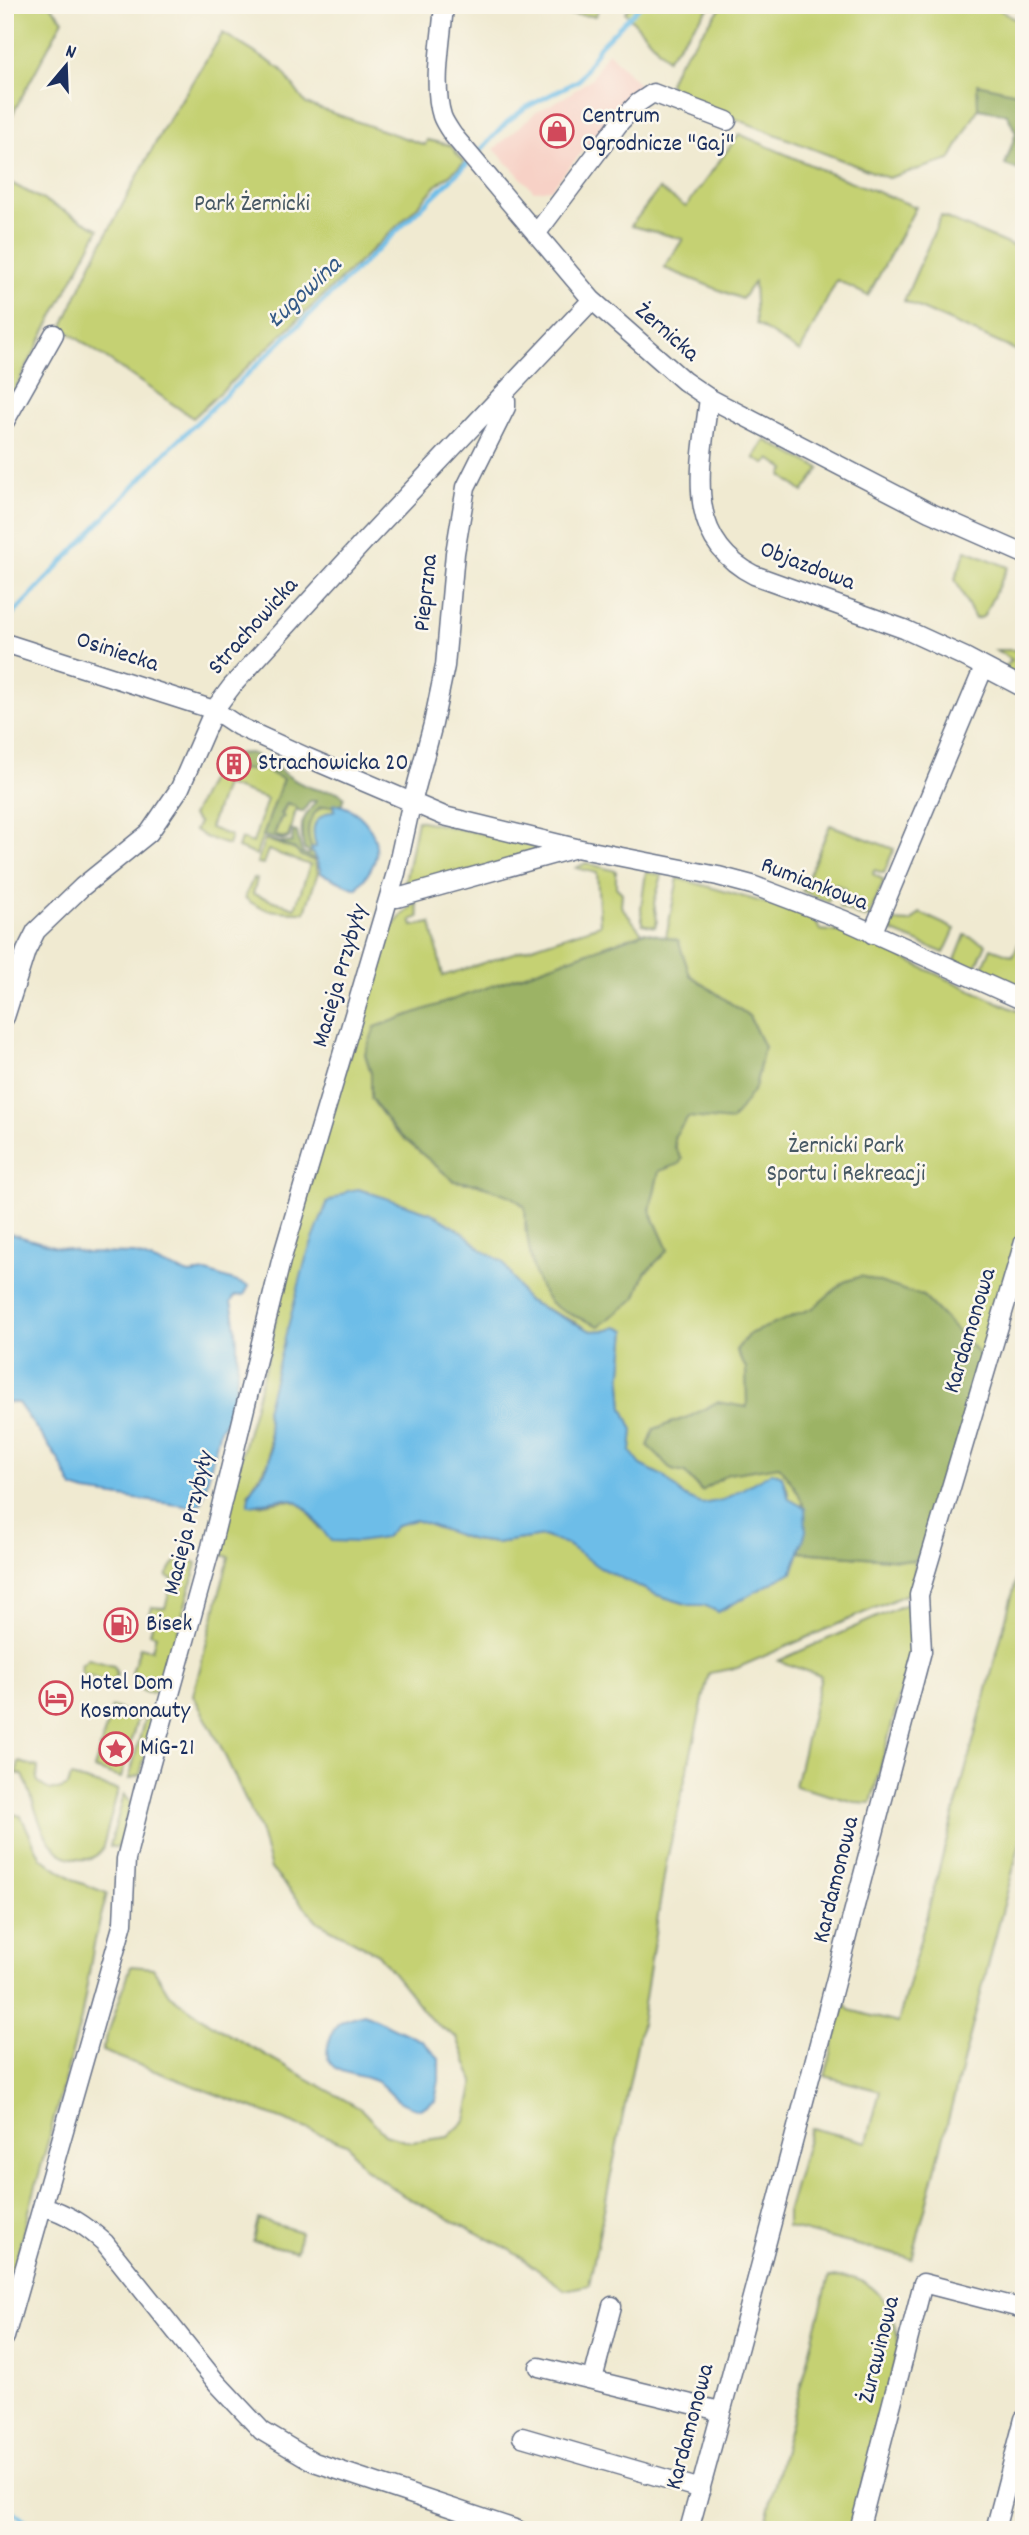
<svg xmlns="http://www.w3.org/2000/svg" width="1029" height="2535" font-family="Dekko,sans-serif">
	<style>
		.built { fill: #f7d1c6 }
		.green { fill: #c5d173; stroke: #708068; stroke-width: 2 }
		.forest { fill: #9cb365; stroke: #5c7162; stroke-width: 2; fill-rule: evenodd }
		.water { fill: #6dbde8; stroke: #4476a3; stroke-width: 2 }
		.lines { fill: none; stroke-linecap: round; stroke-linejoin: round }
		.stream { stroke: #6dbde8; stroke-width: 4.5 }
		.minor-casing { stroke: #667086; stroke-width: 21 }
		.minor { stroke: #fff; stroke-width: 18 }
		.labels { text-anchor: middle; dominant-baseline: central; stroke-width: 5; stroke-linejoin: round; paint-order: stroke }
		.poi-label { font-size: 24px; fill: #1b2f5e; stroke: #fbf7ec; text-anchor: start }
		.park-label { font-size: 24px; fill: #465863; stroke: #fbf7ec }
		.street-label { font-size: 24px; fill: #1b2f5e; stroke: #fbf7ec }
		.water-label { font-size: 26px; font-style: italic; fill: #345a87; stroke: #fbf7ec }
	</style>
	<rect width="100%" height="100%" fill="#fbf7ec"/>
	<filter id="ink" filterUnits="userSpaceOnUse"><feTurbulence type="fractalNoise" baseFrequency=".0143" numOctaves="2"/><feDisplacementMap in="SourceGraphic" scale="14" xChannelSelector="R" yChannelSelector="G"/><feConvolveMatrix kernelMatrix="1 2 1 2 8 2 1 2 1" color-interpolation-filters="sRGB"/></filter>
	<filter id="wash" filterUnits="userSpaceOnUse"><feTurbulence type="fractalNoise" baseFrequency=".00686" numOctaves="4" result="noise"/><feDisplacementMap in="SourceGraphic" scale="28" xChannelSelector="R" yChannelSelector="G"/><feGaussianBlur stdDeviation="1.57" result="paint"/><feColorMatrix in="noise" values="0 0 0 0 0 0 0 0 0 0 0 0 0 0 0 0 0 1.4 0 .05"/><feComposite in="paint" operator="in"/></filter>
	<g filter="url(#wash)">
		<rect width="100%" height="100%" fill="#f0ead1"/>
		<!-- built -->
		<path class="built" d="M608,52L639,84L551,189L534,191L494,149L535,113L568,95L592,78Z"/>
		<!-- green -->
		<path class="green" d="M5,5H50L63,20L5,128Z
			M457,5H599L596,16L457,9Z
			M632,5H711L667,59L625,12Z
			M723,5H992L1024,25V92L1017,93L978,85V109L950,160L888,178L674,95L669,83L676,66Z
			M223,33L281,69L306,104L425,145L427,140L450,145L464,163L438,184L410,214L193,418L62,328L93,260L163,129Z
			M739,134L829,173L916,207L868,296L837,280L800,352L756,324L754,282L742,299L664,268L683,239L631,226L659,189L686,207Z
			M5,180L99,229L5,408Z
			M941,216L1024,251V354L904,301Z
			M765,440L820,468L803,492L782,476L785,469L770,459L765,464L754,458Z
			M966,550L1008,567L983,617L975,619L955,579Z
			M996,650H1024V682L1006,672L1005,667L1012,660Z
			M262,769L283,779L256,855L238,848L241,839L253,843L267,799L225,785L210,828L231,836L228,845L205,837L195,830L199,823L192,816L214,770Z
			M287,803L295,806L296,809L288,838L274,836Z
			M334,804L335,810L316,848L311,849C305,824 307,809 334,804Z
			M417,820L543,846L544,852L414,886L405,883Z
			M830,825L894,849L884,873L874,870L873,874L884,880L869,917L864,918L839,907L846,889L835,884L828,902L802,891Z
			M265,839L295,850L301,856L314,861L318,872L305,912C284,912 262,913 245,898L253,878L257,879L253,894L295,908L310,865L268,850L263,864L257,863Z
			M586,863L616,871V887L622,893L621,906L642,933L376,1027L365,1054L371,1073V1098L395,1131L454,1181L478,1184L513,1197L526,1208L525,1231L635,1299L645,1273L668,1250L650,1210L659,1171L679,1164L674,1137L688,1116L755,1088L764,1047L749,1016L690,975L678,940L666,937L678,878L797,912L815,920L820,930L840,932L878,945L921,967L1024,1014V1221L984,1359L923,1296L844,1282L814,1308L749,1334L736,1350L746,1368L748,1408L717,1403L691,1416L654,1429L672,1470L685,1473L701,1491L728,1474L779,1465L797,1489L805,1508L789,1499L787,1487L772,1473L723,1500L702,1505L685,1497L663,1476L641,1465L630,1452L633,1430L623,1408L621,1383L626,1330L616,1327L609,1330L591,1331L573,1321L526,1300L503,1262L482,1250L465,1234L431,1213L359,1189L327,1203L266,1410L269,1431V1461L248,1494L259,1505C294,1498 300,1496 319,1528L384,1538L397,1525L415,1520L472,1540L496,1543L543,1536L566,1544L600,1568L657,1595L690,1605H704L718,1611L792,1572L799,1552L915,1561L914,1591L737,1668L709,1673L666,1864L640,2030L589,2285L565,2290L511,2250L404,2196L364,2168L347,2144L102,2051L131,1966L153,1968L169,1994L209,2023L361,2109L385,2134L411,2142L448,2137L466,2120L474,2082L457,2038L431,2020L378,1954L318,1922L271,1869L260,1830L219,1743L193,1695L229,1557L215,1553L267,1360L294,1235L386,934C397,922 403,911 416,903L419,917L411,920L413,926L431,923L443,976L600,925L597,873L576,868Z
			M646,872L662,875L654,903L657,921L655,927L642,924L641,907Z
			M920,913L955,929L944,953L893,932L890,927L893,921L911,922Z
			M1024,930V990L981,971L991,948L1013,956Z
			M965,935L986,944L975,969L955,960Z
			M1024,1551V1827L912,2259L787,2227V2213L811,2128L867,2142L880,2091L825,2076L845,2003L849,2010L898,2023Z
			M187,1559L197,1563L161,1691L147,1693L135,1686L132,1673L140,1647L152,1650L156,1635L150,1633L154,1619L149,1617L152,1607L165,1608L173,1579L167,1577C171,1566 175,1559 187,1559Z
			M913,1601L915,1638L871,1803L855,1802L795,1786L821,1676L778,1661Z
			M88,1659L114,1666L117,1674L115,1679L109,1683L82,1674L81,1665Z
			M112,1707L138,1716L121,1778L94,1769Z
			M145,1717L154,1720L140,1775L129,1779Z
			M19,1762L38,1767L37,1780C45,1791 56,1793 68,1786L71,1777L118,1790L102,1850C95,1859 87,1860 77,1859C43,1856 37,1809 27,1784L23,1775L16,1773Z
			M124,1794L131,1803L118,1848L110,1846Z
			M5,1812L21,1816L41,1858L78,1882L107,1893L94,1944L81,2019L5,2300Z
			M258,2219L301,2232L296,2251L253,2241Z
			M829,2277C837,2277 845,2277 852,2278C884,2285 896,2320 899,2348L850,2530H763Z"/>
		<!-- forest -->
		<path class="forest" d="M977,84L1017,93L1024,92V172L1005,165L1016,133L1007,114L978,109Z
			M250,753C273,762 293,785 319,790C330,792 336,788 344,797L341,805L320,807C302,826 307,838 316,860L301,856L295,849L265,839L283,843L292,842L293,831L297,832L302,853L309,855L310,852L304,850C299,824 301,820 316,801H310L303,812L296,809L289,838L284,840L263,836L283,779L262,769L214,770L217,758L220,755ZM287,803L295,806L296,809L288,838L284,839L274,835L280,819L284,817L281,814Z
			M645,932L678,940L690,975L749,1016L764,1047L755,1088L732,1121L688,1117L674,1137L675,1148L682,1159L679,1164L659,1171L650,1210L668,1250L645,1273L635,1299L599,1326C584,1319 561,1313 550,1302C531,1283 526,1233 525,1207L513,1197L478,1184L454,1181L395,1131L371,1098V1073L365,1054L375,1027Z
			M861,1276L923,1296L984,1359L942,1491L934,1494L925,1546L915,1561L799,1552C812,1511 804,1498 779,1466L728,1474L702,1491L685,1473L672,1470L648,1446L654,1429L691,1416L717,1402L747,1407L746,1368L736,1350L749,1334L813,1308L844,1282Z"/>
		<!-- water -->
		<path class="water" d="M334,804C358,807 379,831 376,855C374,868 364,880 356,889L322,874L311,849L316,847C310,826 314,817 335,810Z
			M358,1189L431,1213L465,1234L482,1250L503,1262L526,1300L591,1331L609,1330L616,1327L626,1330L621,1383L623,1408L633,1430L631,1452L641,1465L663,1476L685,1497L702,1504L723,1500L772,1472L782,1476L789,1499L805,1508L806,1531L792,1572L718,1612L704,1605H690L657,1595L600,1568L566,1544L543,1536L496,1543L472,1540L415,1520L397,1525L384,1538L358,1542L331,1541C318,1527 309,1502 287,1499C275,1498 260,1505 248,1505C248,1483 265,1479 269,1461C273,1446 268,1425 266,1410L306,1258L327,1203L348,1191Z
			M5,1232L56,1247L87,1253L134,1254L189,1274L207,1272L249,1286L244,1295L235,1296L231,1302C239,1333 243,1404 220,1429L202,1502L192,1507L86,1492L73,1488L58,1459L18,1403L5,1402Z
			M364,2014L422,2041L439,2058V2080L435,2101L420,2109C413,2107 405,2105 399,2101C392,2096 386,2088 379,2083C360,2071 318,2078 329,2042C336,2018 342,2021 364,2014Z"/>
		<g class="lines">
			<!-- stream -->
			<path class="stream" d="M1023,5L1024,6
				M477,154L507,122L525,108L579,80L600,46L641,5
				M5,623L167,451L468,163
				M5,2505L38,2530"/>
		</g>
	</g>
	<g filter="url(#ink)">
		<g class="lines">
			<defs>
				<path id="minor" d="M444,5C442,37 432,85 442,116C444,122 449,129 453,135L592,300L684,381L709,398L929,512L1024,554
					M536,234L620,122L638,103L653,93L727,121
					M709,398C701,465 682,538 754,575L904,629L965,657L1024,688
					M5,421L54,334
					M5,643L214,710L238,726L306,757L444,816L576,848L718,876L752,885L844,920L1024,1001
					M390,896L397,898L576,848
					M872,934L984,667
					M5,1017L26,951L36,931L82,887L149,833L180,788L214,710L232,686L368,537L592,300
					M43,2206C68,2214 85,2225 105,2243L217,2383L262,2431L314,2462L518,2530
					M5,2337L123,1923L126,1859L143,1791L211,1547L281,1261L396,873L409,814L433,724L445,666L455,553L466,487L506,407V400L502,396
					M539,2367L720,2411
					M593,2379L612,2306
					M522,2437L701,2489
					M689,2530C770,2238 844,1944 922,1651L919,1595L1024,1242
					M859,2530L923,2283L1024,2309
					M995,2530L1024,2419"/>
			</defs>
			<!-- minor casing -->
			<use href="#minor" class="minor-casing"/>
			<!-- minor -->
			<use href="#minor" class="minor"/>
		</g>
	</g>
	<!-- icons -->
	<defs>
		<symbol id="shop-ring" viewBox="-11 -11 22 22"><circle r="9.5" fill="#fbf7ec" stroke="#d1495b" stroke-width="1.5"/><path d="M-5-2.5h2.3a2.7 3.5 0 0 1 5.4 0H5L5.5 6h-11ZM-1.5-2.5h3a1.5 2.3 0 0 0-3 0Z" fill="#d1495b"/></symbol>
		<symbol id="building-ring" viewBox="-11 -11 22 22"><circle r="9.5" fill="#fbf7ec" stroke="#d1495b" stroke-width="1.5"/><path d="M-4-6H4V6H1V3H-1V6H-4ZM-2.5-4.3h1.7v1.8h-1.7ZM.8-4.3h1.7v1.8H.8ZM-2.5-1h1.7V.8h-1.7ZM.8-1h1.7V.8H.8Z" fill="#d1495b"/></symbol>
		<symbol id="fuel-ring" viewBox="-11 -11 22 22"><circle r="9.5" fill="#fbf7ec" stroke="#d1495b" stroke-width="1.5"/><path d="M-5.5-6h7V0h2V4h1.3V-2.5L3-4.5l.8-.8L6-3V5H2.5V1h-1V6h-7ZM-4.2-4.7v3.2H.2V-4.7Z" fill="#d1495b"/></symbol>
		<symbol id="hotel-ring" viewBox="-11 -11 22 22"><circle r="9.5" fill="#fbf7ec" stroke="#d1495b" stroke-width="1.5"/><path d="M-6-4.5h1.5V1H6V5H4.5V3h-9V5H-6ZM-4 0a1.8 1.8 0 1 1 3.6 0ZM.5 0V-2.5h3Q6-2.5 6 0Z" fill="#d1495b"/></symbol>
		<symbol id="sight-ring" viewBox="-11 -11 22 22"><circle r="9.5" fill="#fbf7ec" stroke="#d1495b" stroke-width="1.5"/><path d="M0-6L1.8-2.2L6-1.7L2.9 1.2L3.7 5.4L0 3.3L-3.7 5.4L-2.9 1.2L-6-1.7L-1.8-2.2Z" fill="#d1495b"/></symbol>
	</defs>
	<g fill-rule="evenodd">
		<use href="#shop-ring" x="538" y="112" width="38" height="38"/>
		<use href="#building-ring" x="215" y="745" width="38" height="38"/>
		<use href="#fuel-ring" x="102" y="1606" width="38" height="38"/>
		<use href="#hotel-ring" x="37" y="1679" width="38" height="38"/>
		<use href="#sight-ring" x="97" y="1730" width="38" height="38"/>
	</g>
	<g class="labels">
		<!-- poi labels -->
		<g class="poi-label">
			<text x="582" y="117">Centrum<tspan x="582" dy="28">Ogrodnicze "Gaj"</tspan></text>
			<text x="258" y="764">Strachowicka 20</text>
			<text x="146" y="1625">Bisek</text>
			<text x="80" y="1684">Hotel Dom<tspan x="80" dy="28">Kosmonauty</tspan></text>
			<text x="140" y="1749">MiG-21</text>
		</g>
		<!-- park labels -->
		<g class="park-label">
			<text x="252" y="205">Park Żernicki</text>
			<text x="846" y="1147">Żernicki Park<tspan x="846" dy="28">Sportu i Rekreacji</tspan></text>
		</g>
		<!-- street labels -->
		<g class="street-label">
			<text transform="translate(666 333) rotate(41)">Żernicka</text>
			<text transform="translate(807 567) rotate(21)">Objazdowa</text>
			<text transform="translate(427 593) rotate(-84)">Pieprzna</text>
			<text transform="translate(254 627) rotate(-48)">Strachowicka</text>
			<text transform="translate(117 653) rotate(18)">Osiniecka</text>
			<text transform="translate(814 885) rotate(21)">Rumiankowa</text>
			<text transform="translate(341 976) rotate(-74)">Macieja Przybyły</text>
			<text transform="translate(971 1331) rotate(-73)">Kardamonowa</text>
			<text transform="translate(190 1523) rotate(-76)">Macieja Przybyły</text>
			<text transform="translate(837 1880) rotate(-76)">Kardamonowa</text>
			<text transform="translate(880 2350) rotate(-76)">Żurawinowa</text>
			<text transform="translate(691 2427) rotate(-75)">Kardamonowa</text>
		</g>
		<!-- water labels -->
		<g class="water-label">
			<text transform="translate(305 293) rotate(-43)">Ługowina</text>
		</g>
	</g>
	<!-- margin -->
	<rect width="1029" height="2535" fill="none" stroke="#fbf7ec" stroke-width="28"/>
	<!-- north arrow -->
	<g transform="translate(66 66) rotate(19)" stroke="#fbf7ec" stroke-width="5" paint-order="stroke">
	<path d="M0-5L12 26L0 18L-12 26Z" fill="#1b2f5e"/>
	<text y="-10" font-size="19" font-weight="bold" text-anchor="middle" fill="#1b2f5e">N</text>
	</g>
</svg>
